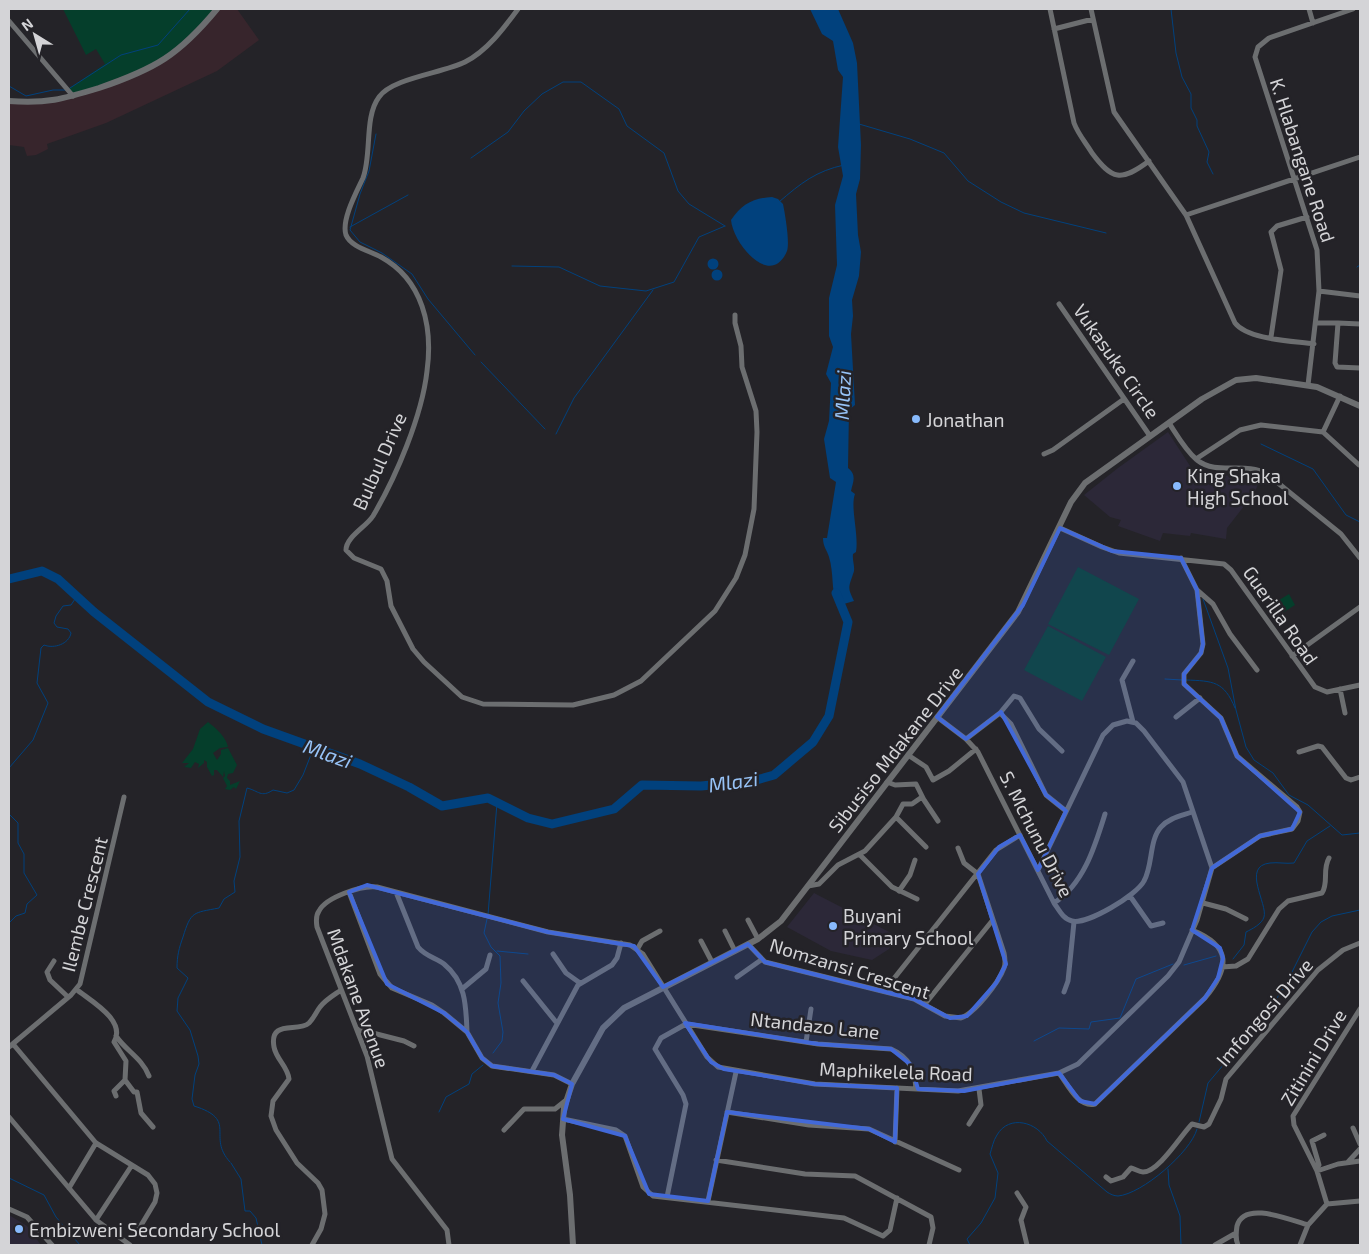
<svg xmlns="http://www.w3.org/2000/svg" width="1369" height="1254" font-family="'Exo 2',sans-serif">
	<style>
		.industrial { fill: #37252c }
		.education { fill: #2c2838 }
		.green { fill: #053e2b }
		.water { fill: #01417d }
		.lines { fill: none; stroke-linecap: round; stroke-linejoin: round }
		.stream { stroke: #01417d; stroke-width: 1 }
		.river { stroke: #01417d; stroke-width: 9 }
		.minor { stroke: #6c6e70; stroke-width: 5 }
		.tertiary { stroke: #6c6e70; stroke-width: 6 }
		.marked { fill: #4269d8; fill-opacity: 0.2; stroke: #4269d8; stroke-width: 4; stroke-linejoin: round }
		.poi-dot { fill: #88bafc; stroke: #242328; stroke-width: 2 }
		.labels { text-anchor: middle; dominant-baseline: central; stroke-width: 5; stroke-linejoin: round; paint-order: stroke }
		.street-label { font-size: 19px; fill: #d4d4d7; stroke: #242328 }
		.poi-label { font-size: 19px; fill: #d4d4d7; stroke: #242328; text-anchor: start }
		.water-label { font-size: 20px; font-style: italic; fill: #97c3f7; stroke: #242328 }
	</style>
	<rect width="100%" height="100%" fill="#242328"/>
	<!-- industrial -->
	<path class="industrial" d="M216,9H237L259,40L217,71L106,123L47,144L48,149L36,155L27,156L24,147L9,145V101L58,100Z"/>
	<!-- education -->
	<path class="education" d="M1168,432L1194,472L1222,476L1240,474L1260,479L1255,492L1227,528L1226,539L1191,533L1190,536L1163,533L1160,541L1118,526L1121,520L1110,517L1084,495L1118,468Z
		M814,893L897,936L889,949L872,960L831,951L787,927Z
		M9,1215L27,1226L41,1245H9Z"/>
	<!-- green -->
	<path class="green" d="M63,9H216L163,61L74,95L68,89L105,64L96,49L86,55Z
		M1078,567L1139,599L1109,655L1048,624Z
		M1289,594L1295,605L1273,619L1266,608Z
		M1048,626L1106,657L1082,701L1024,670Z
		M208,722C216,728 226,737 228,747L220,748L213,753L217,760L221,754V750L228,748L237,765L233,773L228,774L227,778L230,781V785L240,781L236,789L234,787L230,790L225,789L227,786L223,778L225,776L224,771L223,777L217,770H214V775L212,776L207,767V762L204,760V763L198,768L199,764L195,762L191,768L184,767L189,763H182L193,749L200,729Z"/>
	<!-- water -->
	<path class="water" d="M810,9H838L853,43L857,63L861,145L860,179L856,194L858,235L861,252L859,276L852,300L853,316L851,334L855,405L849,410L848,468C857,475 853,482 851,491L855,494C850,507 859,534 856,552L853,554C852,561 856,568 853,574C849,587 847,587 854,601L837,606C831,590 834,573 829,557C827,550 823,547 823,538H827L836,482L830,478L824,439L829,421L831,383L826,374L833,347L829,336V298L837,265L835,205L843,176L838,147L843,77L838,70L833,41L822,34Z
		M772,197L778,199L783,204C785,214 790,242 787,251C771,289 733,244 731,220C742,204 753,198 772,197Z
		M707.5 264a5.5 5.5 0 1 1 11 0a5.5 5.5 0 1 1-11 0Z
		M711.5 275a5.5 5.5 0 1 1 11 0a5.5 5.5 0 1 1-11 0Z"/>
	<g class="lines">
		<!-- stream -->
		<path class="stream" d="M1171,9L1176,53L1182,77L1191,94V108L1197,120V126L1209,152L1207,162L1213,174
			M9,86L26,96L53,90H67
			M70,88L121,55L158,45L190,9
			M859,124L910,139L944,153L968,181L1001,202L1024,213L1106,233
			M376,134L369,171L360,194L350,230L360,242L382,253L412,274L428,299L475,355
			M471,158L508,132L524,111L542,94L563,82H581L619,109L627,126L664,153L678,191L689,204L725,226
			M779,202C801,183 816,171 844,165
			M350,227L408,195
			M512,266L559,267L600,286L646,291L674,282L699,237L725,226
			M1357,267L1360,265
			M481,362L545,429
			M556,434L574,398L653,290
			M1261,444L1313,469L1346,515L1360,522
			M1203,599L1228,668L1236,710L1246,747L1254,760L1273,773L1289,795L1308,805L1342,835L1360,833
			M1165,679L1182,680
			M1186,680C1213,681 1224,681 1235,708
			M9,768L33,740L48,703L37,683L41,648L44,645C54,649 69,644 71,633L68,629L57,627L54,623L56,616L63,606L71,605L77,596
			M9,814L18,823V843L24,854V873L37,895L27,904L25,913L16,916L9,923
			M488,915L497,803
			M487,919L484,933L491,947L500,956L501,983L498,1003L503,1032L502,1041L493,1053
			M497,951L528,954
			M1233,959L1244,945L1246,932C1252,929 1262,924 1264,917C1268,904 1241,866 1270,863C1278,862 1286,864 1294,863L1307,841L1330,826
			M1184,965L1216,956
			M1034,1041L1059,1028L1089,1029L1091,1022L1120,1018L1136,979L1173,964
			M439,1112L446,1097L469,1084L472,1074L483,1065
			M1199,1122L1208,1083L1268,1012L1286,984L1312,932L1321,922L1332,916L1360,910
			M230,1162C206,1136 239,1120 194,1106L192,1099L195,1075L199,1064L198,1056L190,1030L177,1011L178,998L188,978L177,968C177,956 179,948 183,937C191,911 193,913 219,908L224,899L235,892L234,881L240,857L239,821L247,788C259,791 261,798 273,790L287,793L294,790L303,775L314,747
			M231,1163L241,1179L245,1211H250L256,1218L262,1245
			M1168,1169L1169,1185L1180,1216L1181,1245
			M9,1178L44,1195L56,1217L80,1245
			M970,1245L967,1239L981,1223L995,1198L998,1173L990,1154C992,1148 993,1141 997,1135C1009,1114 1038,1122 1047,1141L1107,1192C1110,1194 1114,1196 1118,1196C1142,1194 1191,1152 1197,1129"/>
		<!-- river -->
		<path class="river" d="M9,579L42,571L58,579L94,612L208,702L263,729L360,764L409,787L442,806L488,798L528,818L552,824L614,809L642,785L701,786L753,781L774,775L813,742L829,716L848,622L836,593"/>
		<!-- minor -->
		<path class="minor" d="M518,9C504,28 487,51 465,62C443,73 392,78 379,97C364,117 372,154 363,178C357,191 341,220 346,235C351,247 370,251 381,257C423,280 433,327 427,371C422,416 396,477 373,516C366,527 346,537 346,550L354,558L381,569L387,581L391,606L413,649L424,662L462,697L483,704L573,705L614,695L641,681L715,611L736,578L745,555L754,509L757,432L756,411L742,367L741,346L735,323V315
			M1050,9L1074,123C1078,134 1086,143 1092,153C1112,180 1121,182 1149,161
			M1091,9L1114,112L1186,215L1235,323C1248,340 1294,341 1314,344
			M1309,9L1313,23
			M9,21L73,96
			M1054,29L1093,19
			M1186,215L1360,157
			M1319,291L1360,296
			M1059,304L1150,436
			M1316,323H1338L1335,363L1337,367L1360,368
			M1338,323L1360,324
			M1271,337L1281,270L1271,232L1277,226L1307,217
			M1308,385L1319,291L1317,250L1255,57L1258,47L1269,38L1353,9
			M1169,423C1177,435 1185,450 1197,460C1217,476 1245,461 1267,474L1341,534L1360,558
			M1323,432L1340,396
			M1044,454L1053,450L1124,399
			M1196,459L1240,430L1261,425L1323,432L1359,465
			M1060,528L1102,547L1119,553L1224,564L1231,570L1315,687L1327,692L1360,685
			M1181,558L1197,590L1203,644L1201,653L1184,674V684L1221,718L1237,756L1297,807L1300,812L1298,821L1292,829L1260,836L1212,868
			M1197,590L1213,604L1230,634L1257,670
			M1292,656L1360,607
			M1340,689L1345,713
			M1000,713L1014,696L1020,698L1039,729L1062,751
			M937,717L966,739L978,752L1054,903C1059,910 1063,919 1072,921C1087,925 1137,895 1144,881C1153,865 1149,840 1161,827C1169,818 1181,816 1192,812
			M1176,717L1200,698
			M1133,722L1122,680L1133,661
			M966,739L1000,713L1011,724L1046,795L1066,811
			M1299,752L1318,746L1322,747L1346,778L1351,780L1360,777
			M908,755L926,767L933,780L949,771L976,749
			M887,782L895,785L916,784L924,800L938,821
			M896,817L903,804H912L922,797
			M958,848L964,863L978,874
			M860,855L892,887L917,899
			M808,886L819,884L838,865L865,851L896,817L926,847
			M899,891L910,875L915,860
			M349,892L380,974L392,988L432,1005L444,1013L467,1032L482,1058L492,1066L554,1075L572,1084
			M396,892L418,947C425,956 436,958 444,964C466,982 466,1006 467,1032
			M1130,896L1151,926L1163,923
			M1054,903C1084,884 1095,846 1105,814
			M1203,903L1226,909L1246,919
			M748,920L758,939
			M725,931L735,951
			M701,941L712,962
			M748,944L765,962L914,999L945,1016L961,1018C975,1013 999,982 1004,968C1006,963 1005,958 1004,953L978,874
			M638,948L642,941L660,931
			M553,954L566,973L580,983
			M54,961L47,972L50,980L68,997
			M1222,967L1236,966L1248,959L1279,909L1288,901L1322,893C1329,882 1322,870 1329,858
			M737,977L761,960
			M523,981L556,1022
			M76,989C89,1000 127,1020 114,1042L126,1061L125,1080L114,1091L116,1096
			M462,989L486,969L490,955
			M884,991L996,850L1020,835
			M1064,992L1068,981L1074,922
			M925,1004L992,921
			M357,1029L404,1041L414,1046
			M116,1036C126,1051 142,1058 149,1076
			M806,1042L811,1009
			M13,1044L96,1143L148,1175L155,1184L157,1193L155,1202L137,1232
			M9,1047L71,995L80,984L124,797
			M532,1071L578,985L612,965L617,958L621,943
			M1059,1073C1068,1085 1078,1108 1095,1104L1205,998C1230,968 1232,946 1192,930
			M125,1080L134,1092H137L141,1113L153,1127
			M727,1112L809,1125L869,1129L959,1170
			M9,1117L96,1220L130,1245
			M563,1119L616,1130L625,1136L643,1187L653,1196L844,1218L883,1236L890,1230L897,1198
			M969,1124L981,1105L979,1089
			M1353,1128L1360,1144
			M504,1130L524,1109H555L565,1101
			M895,1142L897,1088
			M716,1160L805,1174L855,1176L931,1217L933,1228L929,1245
			M1348,1162L1360,1149
			M1316,1168L1319,1165L1312,1141L1324,1135
			M1317,1171L1338,1164L1360,1161
			M1106,1177L1111,1181L1123,1177L1131,1168C1135,1169 1139,1172 1143,1172C1159,1172 1181,1135 1192,1124L1204,1127L1209,1124L1221,1099L1226,1079L1318,970L1343,950L1360,943
			M69,1188L96,1143
			M1017,1193L1026,1207L1021,1220L1027,1245
			M667,1197L686,1104L683,1095L655,1049L661,1038L686,1024L818,1044L891,1049C909,1057 915,1070 916,1089
			M708,1201L736,1072
			M1327,1204L1317,1171L1294,1125L1293,1116L1360,1009
			M9,1209L27,1217L52,1245
			M96,1220L132,1165
			M312,1245L321,1229L325,1214L322,1190L318,1183L297,1163L276,1130L271,1116L273,1101L289,1079C288,1067 276,1059 274,1047C269,1019 298,1033 309,1023C314,1018 316,1012 320,1007C325,1000 334,995 341,990
			M449,1245L447,1230L392,1159L367,1056L317,927C316,921 316,915 319,911C326,897 362,885 377,887L548,932L630,945L643,954L707,1057L718,1067L815,1084L958,1091L1059,1073L1078,1064L1168,976L1179,962L1197,920L1212,868L1183,782L1144,731L1136,723L1127,721L1113,725L1103,735L1038,870
			M1215,1245L1236,1233
			M1238,1245C1235,1239 1236,1233 1237,1226C1244,1200 1290,1220 1308,1225
			M1300,1245L1308,1225L1327,1204L1360,1201"/>
		<!-- tertiary -->
		<path class="tertiary" d="M9,101C46,104 63,99 99,88C155,69 179,55 217,9
			M573,1245L570,1195L562,1135L564,1108L572,1084L603,1028L624,1008L758,939L781,921L1018,612L1071,502L1085,483L1202,399L1236,380L1256,378L1317,387L1360,406"/>
	</g>
	<!-- marked area -->
	<path class="marked" d="M1060,528L1112,551L1181,558L1197,590L1203,644L1201,653L1184,674V684L1221,718L1237,756L1300,812L1292,829L1260,836L1212,868L1192,930L1220,948L1223,958L1218,978L1205,998L1095,1104L1080,1101L1059,1073L964,1091L918,1089L911,1065L891,1049L818,1044L685,1023L711,1062L724,1069L815,1084L897,1088L895,1142L869,1129L727,1112L708,1201L649,1194L625,1136L563,1119L572,1084L554,1075L492,1066L482,1058L467,1032L444,1013L387,984L349,892L367,885L548,932L634,946L663,987L748,944L765,962L914,999L950,1018L967,1016L996,983L1006,964L978,874L999,847L1020,835L1038,870L1066,811L1046,795L1001,712L966,739L937,717L1023,605Z"/>
	<!-- markers -->
	<g class="poi-dot">
		<circle cx="916" cy="419" r="5"/>
		<circle cx="1177" cy="486" r="5"/>
		<circle cx="833" cy="926" r="5"/>
		<circle cx="19" cy="1229" r="5"/>
	</g>
	<g class="labels">
		<!-- street labels -->
		<g class="street-label">
			<text transform="translate(1303 160) rotate(72)">K. Hlabangane Road</text>
			<text transform="translate(1117 361) rotate(55)">Vukasuke Circle</text>
			<text transform="translate(379 461) rotate(-66)">Bulbul Drive</text>
			<text transform="translate(1281 615) rotate(55)">Guerilla Road</text>
			<text transform="translate(895 749) rotate(-52)">Sibusiso Mdakane Drive</text>
			<text transform="translate(1037 834) rotate(63)">S. Mchunu Drive</text>
			<text transform="translate(84 904) rotate(-76)">Ilembe Crescent</text>
			<text transform="translate(850 968) rotate(17)">Nomzansi Crescent</text>
			<text transform="translate(359 998) rotate(70)">Mdakane Avenue</text>
			<text transform="translate(1264 1012) rotate(-49)">Imfongosi Drive</text>
			<text transform="translate(815 1025) rotate(6)">Ntandazo Lane</text>
			<text transform="translate(1313 1057) rotate(-59)">Zitinini Drive</text>
			<text transform="translate(896 1071) rotate(2)">Maphikelela Road</text>
		</g>
		<!-- poi labels -->
		<g class="poi-label">
			<text x="926" y="419">Jonathan</text>
			<text x="1187" y="475">King Shaka<tspan x="1187" dy="22">High School</tspan></text>
			<text x="843" y="915">Buyani<tspan x="843" dy="22">Primary School</tspan></text>
			<text x="29" y="1229">Embizweni Secondary School</text>
		</g>
		<!-- water labels -->
		<g class="water-label">
			<text transform="translate(842 395) rotate(-87)">Mlazi</text>
			<text transform="translate(328 753) rotate(20)">Mlazi</text>
			<text transform="translate(733 781) rotate(-8)">Mlazi</text>
		</g>
	</g>
	<!-- border -->
	<rect width="1369" height="1254" fill="none" stroke="#d4d4d7" stroke-width="20"/>
	<!-- north arrow -->
	<g transform="translate(35 35) rotate(323)" stroke="#242328" stroke-width="4" paint-order="stroke">
	<path d="M0-4L9 19L0 12L-9 19Z" fill="#d4d4d7"/>
	<text y="-8" font-size="14" font-weight="bold" text-anchor="middle" fill="#d4d4d7">N</text>
	</g>
</svg>
